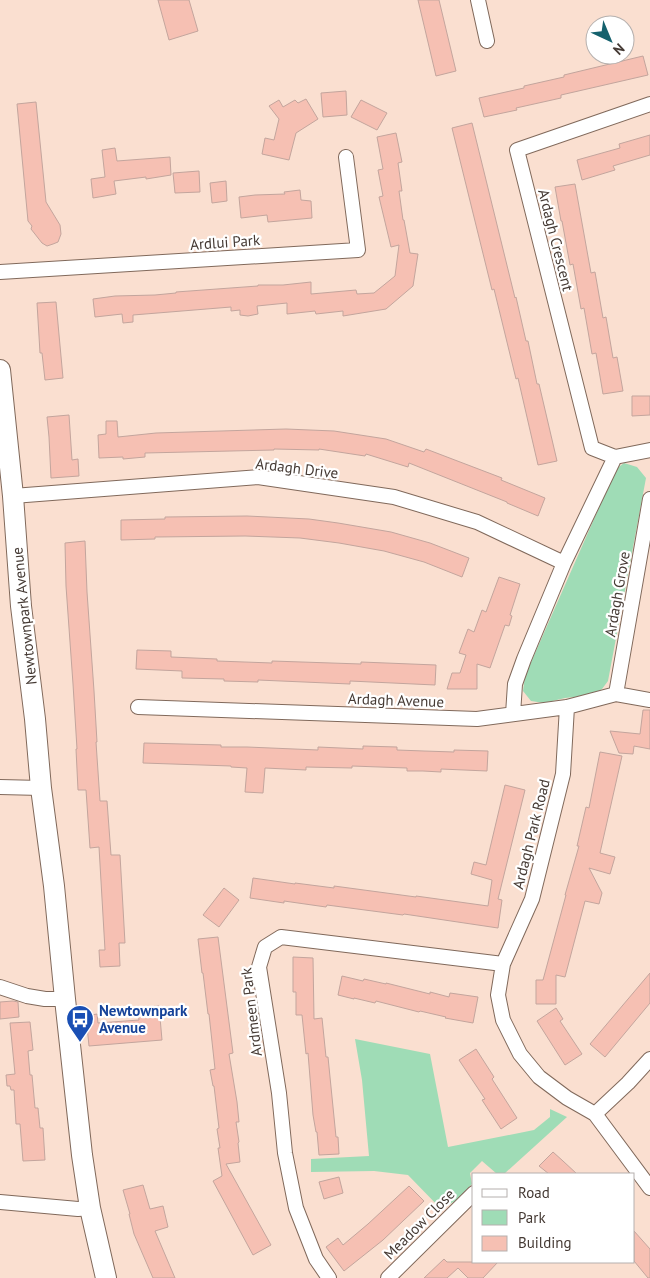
<svg xmlns="http://www.w3.org/2000/svg" width="650" height="1278" font-family="'PT Sans',sans-serif">
	<style>
		.green { fill: #9fdcb6 }
		.building { fill: #f6c0b3; stroke: #c3a59d }
		.lines { fill: none; stroke-linecap: round; stroke-linejoin: round }
		.street-casing { stroke: #80695b; stroke-width: 16 }
		.secondary-casing { stroke: #80695b; stroke-width: 22 }
		.street { stroke: #fff; stroke-width: 14 }
		.secondary { stroke: #fff; stroke-width: 20 }
		.labels { text-anchor: middle; dominant-baseline: central; stroke-width: 4.5; stroke-linejoin: round; paint-order: stroke }
		.street-label { font-size: 15px; fill: #453a34; stroke: #fff }
		.transit-label { font-size: 15px; font-weight: bold; fill: #164399; stroke: #fff; text-anchor: start }
	</style>
	<rect width="100%" height="100%" fill="#fadfd0"/>
	<!-- green -->
	<path class="green" d="M624,463L637,467L646,478L608,681L602,689L592,695L565,698L544,703L531,701L523,691L525,676L616,469Z
		M355,1039L430,1054L448,1147L534,1130L550,1117V1109L567,1117L504,1174H497L482,1161L470,1173L472,1184L457,1200L441,1209L408,1175L374,1171L311,1172V1159L369,1156L362,1080Z"/>
	<!-- building -->
	<path class="building" d="M158,0H189L198,31L169,40Z
		M418,0H439L456,71L436,76Z
		M643,56L648,75L561,95V98L516,108L517,110L484,117L479,98L524,88V86L564,77V75Z
		M346,91L347,115L323,117L321,93Z
		M306,99L318,119L296,133L289,160L262,154L265,138L274,140L279,119L269,106L279,100L283,107L295,100L298,103Z
		M361,100L387,113L377,130L351,117Z
		M36,102L46,202L60,225L61,234L58,242L53,244L47,246L42,243L31,229L32,226L28,221L17,104Z
		M472,123L515,298L516,297L526,341H528L537,384H539L557,461L538,465L518,378L516,379L494,289L492,290L452,128Z
		M396,133L402,162L398,163L402,191H399L403,220H404L410,253L418,254L413,286L386,309L343,316V311L316,314L315,311L287,314V303L257,306L258,314L248,316L240,315V310L231,311V307L133,315V322L123,323L122,314L95,317L93,299L115,296L155,295L176,293V292L258,286V285H283L311,282V294L356,290L357,294L374,293L395,276L399,245L391,247L379,197L383,196L378,170L383,169L377,137Z
		M650,135V155L613,166L615,170L582,180L577,160L620,148L619,144Z
		M115,148L117,161L170,157L171,175L146,179V177L114,181L116,194L93,198L91,179L105,177L102,150Z
		M199,171L200,192L175,193L173,173Z
		M226,181L227,201L212,203L210,183Z
		M575,184L591,273L595,272L603,318L606,317L613,358L617,357L623,391L603,394L596,353L592,354L584,308L581,309L573,264L570,265L562,221H561L555,187Z
		M300,190L301,200L311,201L312,218L268,222L267,215L241,218L239,197L255,195L285,194L284,192Z
		M56,302L63,378L45,380L42,353H40L37,303Z
		M632,396H650V415L632,416Z
		M69,415L72,460L78,459L79,476L51,478L49,437L47,417Z
		M106,421H117L118,437L156,433L286,429L334,431L386,439L424,452L426,449L502,478L501,480L545,498L538,516L507,503V502L409,463L408,467L366,454L365,456L319,449V450L274,449V450L145,453V457L123,459V457L99,458L98,435L106,434Z
		M247,516L309,519L338,523L391,532L430,543L469,558L462,577L424,562L384,551L339,543L300,538L245,536L155,537V539L121,540V520L165,519V517Z
		M85,541L87,592L94,691L97,742H96L100,801H107L111,855H120L125,943H119L120,966L100,967L99,950H105L99,847L90,848L86,790H78L76,749H77L73,684L66,586L65,543Z
		M499,577L520,584L510,615L512,616L509,626L505,625L490,668L477,664V689H447L452,673H460L466,655L459,653L468,629L474,632L482,610L486,612Z
		M137,650L171,651V657L217,659V661L272,663V661L361,664V662L436,665L435,685L350,681V684L258,680V682L224,681V679L182,678V671L136,669Z
		M643,710H650V749L634,746L633,754L619,753L610,731L640,734Z
		M144,743L221,745V747H247L318,750V747L363,749V746L397,747V750L424,751L454,752V750L488,751L487,771L441,769V772L423,771H407V768L352,766V768L306,767V770L265,768L263,793L245,792L247,768L231,767V766L143,763Z
		M600,752L622,756L600,853L615,857L610,874L589,868L602,893L599,904L585,901L565,977L556,975V1004H536V980H543L566,895H565L579,846H577L586,807L589,808Z
		M505,785L525,790L498,899L502,900L498,928L404,914L403,915L327,905L326,907L284,901V903L250,898L253,878L295,884V883L334,888V886L416,897V896L488,906L492,880L471,874L474,862L486,865Z
		M224,888L239,900L219,927L203,915Z
		M218,937L233,1053L229,1054L237,1102L239,1122H236L239,1142L238,1143L240,1162L226,1164L271,1245L253,1255L213,1181L222,1176L218,1148H220L217,1129L219,1128L214,1086H213L210,1070L215,1069L209,1014H208L203,973H202L198,939Z
		M293,957L313,958L314,1019L322,1018L326,1057H328L336,1137H338L339,1154L319,1155L317,1132H316L313,1115L308,1053L306,1054L302,1015H296V992H293Z
		M650,973V1003L605,1057L590,1044Z
		M342,976L363,981L364,979L386,984V983L430,994V992L449,997L450,993L478,997L473,1023L445,1018L446,1017L420,1011L419,1012L376,1001L375,1003L354,998V999L338,995Z
		M13,1001L18,1002L19,1017L0,1019V1002Z
		M159,1006L162,1040L89,1046L86,1016L97,1014L98,1023L139,1020L138,1008Z
		M556,1008L563,1019L560,1021L582,1054L565,1065L537,1021Z
		M30,1022L33,1050L28,1051L30,1075H32L35,1108H38L40,1128H43L45,1160L23,1161L20,1124H16L14,1090H11L10,1086H7L6,1075L15,1074L10,1023Z
		M476,1049L494,1077L492,1079L517,1118L501,1129L482,1100L485,1099L459,1060Z
		M553,1152L563,1161L577,1174H549L539,1166Z
		M339,1177L343,1193L324,1199L319,1182Z
		M143,1185L150,1209L163,1206L168,1227L155,1231L175,1278H153L134,1234L129,1214H130L123,1190Z
		M409,1186L424,1201L383,1240L344,1271L326,1247L338,1238L343,1245L368,1224Z
		M634,1231L650,1249V1278H648L634,1261Z
		M444,1259L447,1262H498L483,1278H468L458,1268L447,1278H424Z"/>
	<g class="lines">
		<defs>
			<path id="street" d="M478,0L487,41
				M0,272L358,250L346,157
				M615,457L592,448L517,150L650,104
				M615,457L650,450
				M13,496L258,477L394,497L477,522L564,563
				M616,694L650,499
				M138,707L477,719L567,707L616,694L650,700
				M567,707L563,774L532,899L503,964L498,995L503,1020L520,1054L539,1077L567,1098L595,1114L650,1188
				M513,714L515,684L524,659L564,563L615,457
				M0,787L41,788
				M0,987L27,996L45,999H65
				M595,1114L628,1083L650,1059
				M0,1202L78,1209L90,1208
				M329,1278L316,1259L296,1208L285,1153L279,1093L259,967L265,947L281,937L503,964
				M388,1278L474,1193"/>
			<path id="secondary" d="M0,370L13,496L21,606L35,719L41,788L54,886L65,999L82,1155L90,1208L106,1278"/>
		</defs>
		<!-- street casing -->
		<use href="#street" class="street-casing"/>
		<!-- secondary casing -->
		<use href="#secondary" class="secondary-casing"/>
		<!-- street -->
		<use href="#street" class="street"/>
		<!-- secondary -->
		<use href="#secondary" class="secondary"/>
	</g>
	<!-- icons -->
	<defs>
		<symbol id="bus-pin" viewBox="-11 -11 22 30"><path d="M0 17L-7.5 6A9.5 9.5 0 1 1 7.5 6Z" fill="#1a4fb4" stroke="#fff"/><path d="M-5-6H5V4H4V6H2V4H-2V6H-4V4H-5ZM-3.5-4V0h7V-4ZM-3.5 1.2v1.5H-2V1.2ZM2 1.2v1.5H3.5V1.2Z" fill="#fff"/></symbol>
	</defs>
	<g fill-rule="evenodd">
		<use href="#bus-pin" x="64" y="1003" width="32" height="43"/>
	</g>
	<g class="labels">
		<!-- street labels -->
		<g class="street-label">
			<text transform="translate(556 240) rotate(76)">Ardagh Crescent</text>
			<text transform="translate(225 242) rotate(-4)">Ardlui Park</text>
			<text transform="translate(297 468) rotate(7)">Ardagh Drive</text>
			<text transform="translate(617 594) rotate(-80)">Ardagh Grove</text>
			<text transform="translate(24 616) rotate(-96)">Newtownpark Avenue</text>
			<text transform="translate(396 700) rotate(2)">Ardagh Avenue</text>
			<text transform="translate(531 834) rotate(-76)">Ardagh Park Road</text>
			<text transform="translate(251 1012) rotate(-97)">Ardmeen Park</text>
			<text transform="translate(419 1224) rotate(-45)">Meadow Close</text>
		</g>
		<!-- transit labels -->
		<g class="transit-label">
			<text x="99" y="1010">Newtownpark<tspan x="99" dy="17">Avenue</tspan></text>
		</g>
	</g>
	<!-- legend -->
	<rect x="472" y="1173" width="162" height="90" fill="#ffffff" stroke="#b5b0ae"/>
	<rect x="482" y="1189" width="25" height="8" fill="#ffffff" stroke="#b5b0ae"/>
	<text x="518" y="1198" font-size="15" fill="#453a34">Road</text>
	<rect x="482" y="1210" width="25" height="15" fill="#9fdcb6" stroke="#b5b0ae"/>
	<text x="518" y="1223" font-size="15" fill="#453a34">Park</text>
	<rect x="482" y="1236" width="25" height="15" fill="#f6c0b3" stroke="#b5b0ae"/>
	<text x="518" y="1248" font-size="15" fill="#453a34">Building</text>
	<!-- north arrow -->
	<g transform="translate(610 40) rotate(136)"><circle r="24" fill="#ffffff" stroke="#b5b0ae"/>
	<path d="M0-4L9 19L0 12L-9 19Z" fill="#15616d"/>
	<text y="-8" font-size="14" font-weight="bold" text-anchor="middle" fill="#453a34">N</text>
	</g>
</svg>
